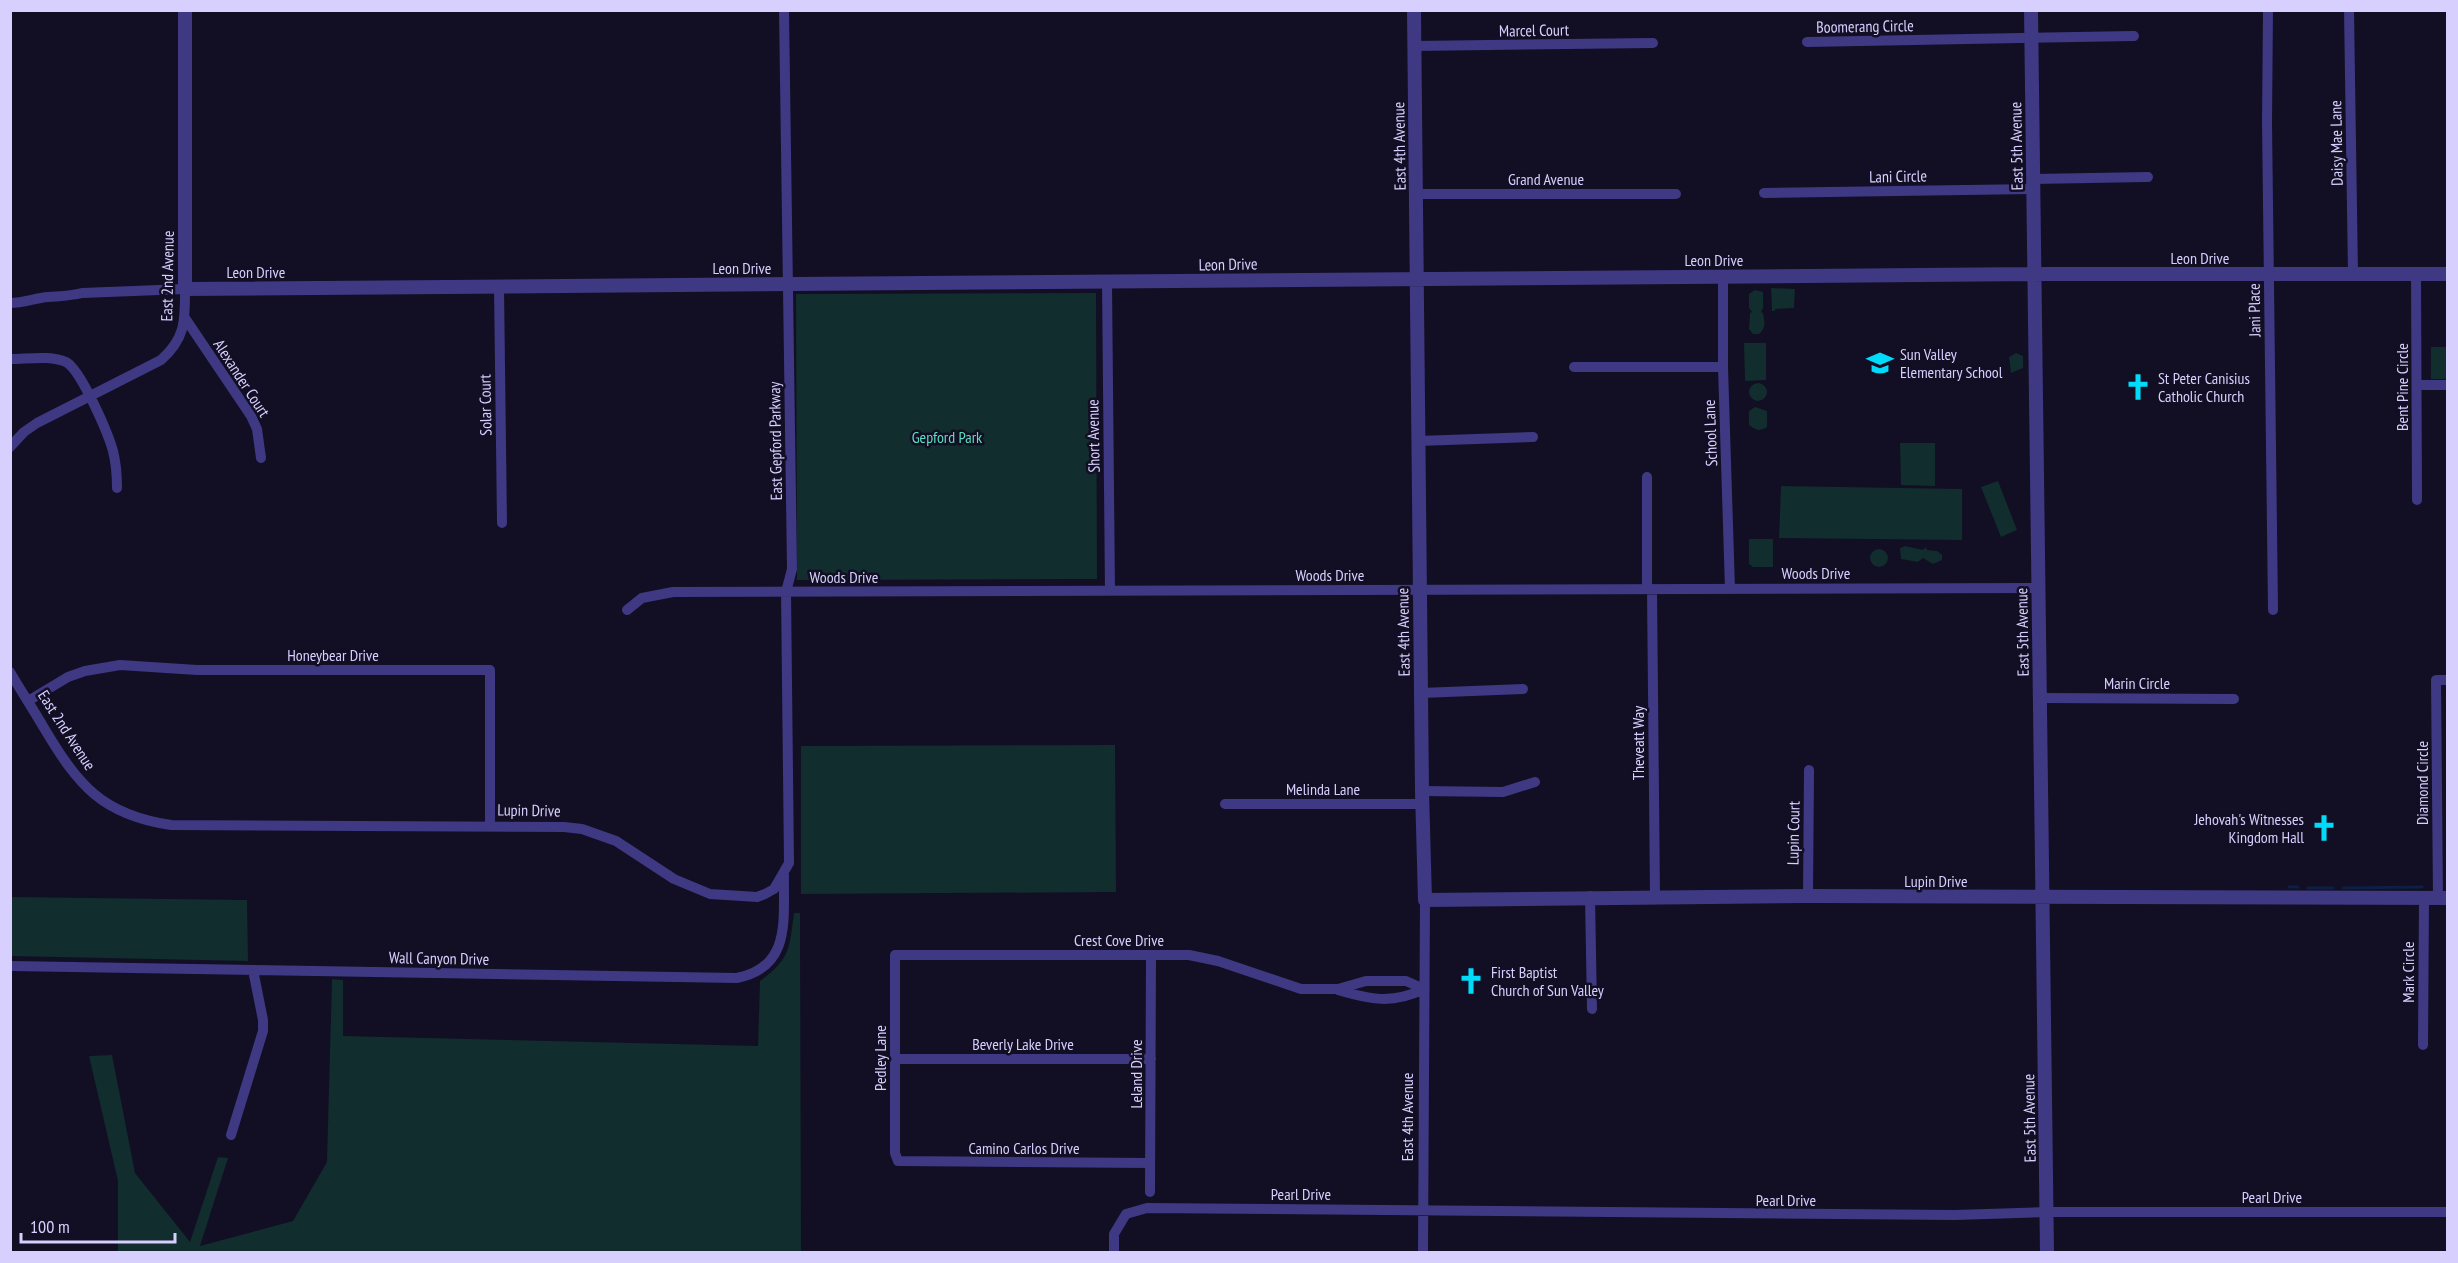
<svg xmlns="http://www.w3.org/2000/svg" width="2458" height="1263" font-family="'PT Sans Narrow',sans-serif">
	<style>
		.green { fill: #112d2d }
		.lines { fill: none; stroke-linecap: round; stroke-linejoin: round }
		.stream { stroke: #0c1f44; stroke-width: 3 }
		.minor { stroke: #3e3982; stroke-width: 10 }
		.tertiary { stroke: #3e3982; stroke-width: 14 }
		.labels { text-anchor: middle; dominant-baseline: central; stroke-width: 5; stroke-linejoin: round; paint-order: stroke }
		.street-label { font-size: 16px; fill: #d7d0ff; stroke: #120e23 }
		.poi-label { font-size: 16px; fill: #d7d0ff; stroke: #120e23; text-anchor: start }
		.park-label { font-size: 16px; fill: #5cdfc1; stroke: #120e23 }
	</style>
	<rect width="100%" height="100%" fill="#120e23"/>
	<!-- green -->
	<path class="green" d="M1771,288L1795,289L1794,308L1775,309V311H1772Z
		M1755,290L1763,292V308L1761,312L1763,313C1764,320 1767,327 1759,334H1753L1749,329L1750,313L1752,312L1749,308V294Z
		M1096,293L1097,579L797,580L796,294Z
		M1744,343H1766V380L1745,381Z
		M2431,347H2447V379H2431Z
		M2016,353L2023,356V368L2011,373L2009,357Z
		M1749 392a9 9 0 1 1 18 0a9 9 0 1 1-18 0Z
		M1755,407L1767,411V427C1759,432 1756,430 1749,425V411Z
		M1900,443H1935V486L1901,485Z
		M1998,481L2017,530L2001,537L1981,487Z
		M1781,486L1962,489V540L1779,538Z
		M1749,539H1773V567H1753L1749,564Z
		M1905,546L1923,550L1926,547L1927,550L1937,551L1942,555V560L1933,564L1923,558L1918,562L1901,559L1900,548Z
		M1870 558a9 9 0 1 1 18 0a9 9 0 1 1-18 0Z
		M1115,745L1116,892L801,894V746Z
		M11,897L247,900L248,961L11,956Z
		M794,913H800L801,1252H118V1181L89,1056L112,1055L135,1173L190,1242L218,1157L228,1158L200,1246L293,1221L327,1162L332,979L343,980V1036L758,1046L760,981C791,958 789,949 794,913Z"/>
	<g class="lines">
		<!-- stream -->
		<path class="stream" d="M2289,887H2298
			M2308,888H2333
			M2343,888L2422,887"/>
		<!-- minor -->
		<path class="minor" d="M2268,10L2267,122L2273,610
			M2349,10L2353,274
			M1807,42L2134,36
			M1414,46L1653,43
			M2033,179L2148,177
			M1764,193L2033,189
			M1416,194H1676
			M2416,274L2417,500
			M1723,276V367L1730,589
			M1107,282L1110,591
			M499,287L502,523
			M10,303C24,303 35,298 48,297C60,296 70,296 82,293L185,289C185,320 186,338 161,360L37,423L24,432L10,447
			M185,318L251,416L257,429L261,458
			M10,359C27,359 51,355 66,362C81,370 108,433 113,451C116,463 117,476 117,488
			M1574,367H1723
			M2417,385H2448
			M1418,441L1533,437
			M1647,477V589
			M1652,589L1655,897
			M627,610L642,598L673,592L2038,588
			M10,672C21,691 33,709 44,728C78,785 102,815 171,825L564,827L582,829L616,841L674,879L710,894L757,897L765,894L774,889L789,863L786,592L792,569L784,10
			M1421,693L1523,689
			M2039,698L2234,699
			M28,701L68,677L85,671L120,665L197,670H490V826
			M1422,791L1503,792L1535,782
			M1225,804H1422
			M1590,896L1592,1009
			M1808,896L1809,770
			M2438,898L2436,680H2448
			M10,966L737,978C792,967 783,919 784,875
			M1338,990C1371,1000 1393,1004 1424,989
			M2423,1045L2424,899
			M895,1059H1151
			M231,1135L263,1031V1020L253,970
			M1150,1163L898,1161L895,1153V955H1189L1218,961L1301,989H1338L1366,981H1406L1424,989
			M1150,1192L1151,956
			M1114,1252V1234L1126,1214L1147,1208L1955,1215L2047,1212H2448
			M1423,1252L1425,900"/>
		<!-- tertiary -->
		<path class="tertiary" d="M185,10V289L2048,274H2448
			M1414,10L1422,791L1425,900L1808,896L2448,898
			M2031,10L2047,1252"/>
	</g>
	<!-- icons -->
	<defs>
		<symbol id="school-bare" viewBox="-9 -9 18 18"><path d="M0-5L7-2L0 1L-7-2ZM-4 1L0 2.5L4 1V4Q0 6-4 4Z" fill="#01dbfa" stroke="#120e23" stroke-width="2.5" paint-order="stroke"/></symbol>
		<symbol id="church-bare" viewBox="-9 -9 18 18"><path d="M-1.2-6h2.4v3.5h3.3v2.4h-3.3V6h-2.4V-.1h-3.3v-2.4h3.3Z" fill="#01dbfa" stroke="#120e23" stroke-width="2.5" paint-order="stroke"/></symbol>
	</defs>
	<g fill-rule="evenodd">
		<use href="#school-bare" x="1861" y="344" width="38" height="38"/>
		<use href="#church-bare" x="2119" y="368" width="38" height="38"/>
		<use href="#church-bare" x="2305" y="809" width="38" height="38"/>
		<use href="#church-bare" x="1452" y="962" width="38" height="38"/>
	</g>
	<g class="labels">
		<!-- street labels -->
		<g class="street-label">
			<text transform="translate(1865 26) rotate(-1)">Boomerang Circle</text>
			<text transform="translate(1534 30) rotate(-1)">Marcel Court</text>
			<text transform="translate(2336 143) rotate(-91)">Daisy Mae Lane</text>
			<text transform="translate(1399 146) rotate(-91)">East 4th Avenue</text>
			<text transform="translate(2016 146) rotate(-91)">East 5th Avenue</text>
			<text transform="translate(1898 176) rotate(-1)">Lani Circle</text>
			<text x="1546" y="179">Grand Avenue</text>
			<text x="2200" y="258">Leon Drive</text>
			<text x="1714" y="260">Leon Drive</text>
			<text transform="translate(1228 264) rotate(-1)">Leon Drive</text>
			<text x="742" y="268">Leon Drive</text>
			<text x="256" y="272">Leon Drive</text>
			<text transform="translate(167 276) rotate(-89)">East 2nd Avenue</text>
			<text transform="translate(2254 310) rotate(-91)">Jani Place</text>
			<text transform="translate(242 378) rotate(57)">Alexander Court</text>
			<text transform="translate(2402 387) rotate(-90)">Bent Pine Circle</text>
			<text transform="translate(485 405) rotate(-91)">Solar Court</text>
			<text transform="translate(1710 433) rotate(-92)">School Lane</text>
			<text transform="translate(1093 436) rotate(-91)">Short Avenue</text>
			<text transform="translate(775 441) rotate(-91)">East Gepford Parkway</text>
			<text x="1816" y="573">Woods Drive</text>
			<text x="1330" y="575">Woods Drive</text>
			<text x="844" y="577">Woods Drive</text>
			<text transform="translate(1403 632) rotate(-91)">East 4th Avenue</text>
			<text transform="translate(2022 632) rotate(-91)">East 5th Avenue</text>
			<text x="333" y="655">Honeybear Drive</text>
			<text x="2137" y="683">Marin Circle</text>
			<text transform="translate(67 730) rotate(57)">East 2nd Avenue</text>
			<text transform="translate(1638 743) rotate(-90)">Theveatt Way</text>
			<text transform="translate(2422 783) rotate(-90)">Diamond Circle</text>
			<text x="1323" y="789">Melinda Lane</text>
			<text transform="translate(529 810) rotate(1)">Lupin Drive</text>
			<text transform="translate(1793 833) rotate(-89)">Lupin Court</text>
			<text x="1936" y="881">Lupin Drive</text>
			<text x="1119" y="940">Crest Cove Drive</text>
			<text transform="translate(439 958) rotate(1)">Wall Canyon Drive</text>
			<text transform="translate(2408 972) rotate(-90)">Mark Circle</text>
			<text x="1023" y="1044">Beverly Lake Drive</text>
			<text transform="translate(880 1058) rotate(-90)">Pedley Lane</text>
			<text transform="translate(1136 1074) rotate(-90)">Leland Drive</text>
			<text transform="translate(1407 1117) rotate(-90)">East 4th Avenue</text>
			<text transform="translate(2029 1118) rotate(-91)">East 5th Avenue</text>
			<text x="1024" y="1148">Camino Carlos Drive</text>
			<text x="1301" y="1194">Pearl Drive</text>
			<text x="2272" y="1197">Pearl Drive</text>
			<text x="1786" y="1200">Pearl Drive</text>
		</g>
		<!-- poi labels -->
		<g class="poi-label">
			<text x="1900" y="354">Sun Valley<tspan x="1900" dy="18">Elementary School</tspan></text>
			<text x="2158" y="378">St Peter Canisius<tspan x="2158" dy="18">Catholic Church</tspan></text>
			<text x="2304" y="819" text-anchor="end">Jehovah's Witnesses<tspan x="2304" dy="18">Kingdom Hall</tspan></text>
			<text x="1491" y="972">First Baptist<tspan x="1491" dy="18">Church of Sun Valley</tspan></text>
		</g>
		<!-- park labels -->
		<g class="park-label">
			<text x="947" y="437">Gepford Park</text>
		</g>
	</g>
	<!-- border -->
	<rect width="2458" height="1263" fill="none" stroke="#d7d0ff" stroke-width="24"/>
	<!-- scale -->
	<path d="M21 1233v9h154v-9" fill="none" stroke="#d7d0ff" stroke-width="3"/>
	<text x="30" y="1233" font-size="18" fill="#d7d0ff" stroke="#120e23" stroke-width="4.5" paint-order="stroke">100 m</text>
</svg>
